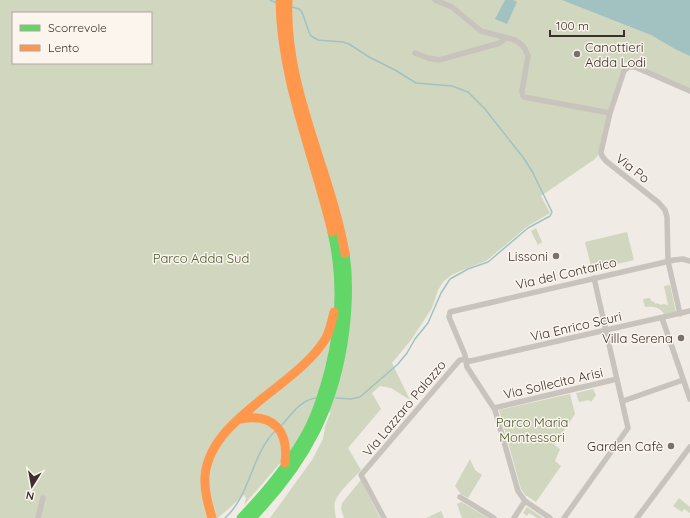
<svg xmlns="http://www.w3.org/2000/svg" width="690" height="518" font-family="Quicksand,sans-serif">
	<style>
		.green { fill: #d1d6bf; fill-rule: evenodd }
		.water { fill: #a1c2c1 }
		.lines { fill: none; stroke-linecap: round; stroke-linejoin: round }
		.stream { stroke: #a1c2c1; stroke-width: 1.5 }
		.street { stroke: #c9c3be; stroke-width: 5.5 }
		.fast { stroke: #63d668; stroke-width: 9 }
		.slow { stroke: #ff974d; stroke-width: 9 }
		.poi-dot { fill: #7a716c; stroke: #fbf5ee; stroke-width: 1.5 }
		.labels { text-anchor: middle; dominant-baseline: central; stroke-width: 3; stroke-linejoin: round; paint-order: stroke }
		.poi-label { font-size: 13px; fill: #3b302b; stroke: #fbf5ee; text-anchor: end }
		.street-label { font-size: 13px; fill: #3b302b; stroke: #fbf5ee }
		.park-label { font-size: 13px; fill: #4a5a2e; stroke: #fbf5ee }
	</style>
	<rect width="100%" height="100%" fill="#f0ebe5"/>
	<!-- green -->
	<path class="green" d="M0,0H690V90L625,62L609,113L599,154L595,159L541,196L550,213L528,226L486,261L460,271L450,276L443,282L438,290L432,308L411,340L392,363L410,400L391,388L380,386L372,393L381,409L348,448L361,470C354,478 338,492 335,502C334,507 335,513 336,518H270L312,460L323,439L325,427L331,411L295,446L244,505L246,498L244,495L218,518H0ZM13,13H151V63H13Z
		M536,228L542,242L538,245L531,231Z
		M627,232L634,260L592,270L585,242Z
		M670,285L676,312L664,314C660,307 653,306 645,307L643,299L650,298L652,302L653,301L656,304L657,303L661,305L662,304L668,305L664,286Z
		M593,389L596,395L591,402L589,400L579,402L576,393Z
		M570,394L575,414L554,445L560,449L555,461L561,466L536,502L527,496H526L521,489L499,410Z
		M470,459L475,470L482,475L468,498L461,494L455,486Z
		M361,480L380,518H344L341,509L342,503Z
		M679,498L690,507V513L684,509L682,512L673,506Z
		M461,502L463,503L488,518H462L457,504Z
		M527,507L543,518H537L529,513L527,516L523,513Z
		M441,511L444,518H426Z"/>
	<!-- water -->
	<path class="water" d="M505,0H513L517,2L507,24L495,19Z
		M562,0H690V56L675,49L651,35Z"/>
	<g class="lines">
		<!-- stream -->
		<path class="stream" d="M270,0L277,3
			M292,7L299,9L302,12L309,32L311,36L318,40L343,42L349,44L369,57L395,70L416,83L452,86L468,92L485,109L525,160L533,173L552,212L550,216L528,228L488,262L468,269L450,279L441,293L428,323L415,339L407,353L398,364L360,397L351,399L336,398
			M281,426C291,415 300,400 316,398
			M225,518C251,495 251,454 276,430"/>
		<!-- street -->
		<path class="street" d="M435,0L452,7L481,31L515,40L522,45L525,49L528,56L522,91L523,96L524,97L610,113
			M415,53L428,58L439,60L500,43L506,38
			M680,314L668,261L667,217L665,210L659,203L606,161L602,156L601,152L610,113L624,71L628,67H635L690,91
			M662,318L690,399
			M466,362L690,311
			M623,401L683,380
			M494,408L617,379
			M460,497L494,518
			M38,518L43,498
			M384,518L361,475L458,362L460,360L466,359
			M514,518L525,501
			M550,518L525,501L518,491L495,410L467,367L465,355L449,317L450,312L674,260L683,259L690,261
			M564,518L628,428L594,278
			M637,518L690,447"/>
		<!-- fast -->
		<path class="fast" d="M241,518C267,491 291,462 309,428C318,410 324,390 329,371C341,324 343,279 332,232
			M252,518C306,462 336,406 345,329C348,303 349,279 345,253"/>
		<!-- slow -->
		<path class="slow" d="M280,0C281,81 314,155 332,232
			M288,0C284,88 330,168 345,253
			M240,419C273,413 289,430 285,463
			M212,518C208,504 204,490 205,476C210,417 297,387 326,338C330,330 332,321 334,312"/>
	</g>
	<!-- markers -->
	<g class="poi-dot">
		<circle cx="577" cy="54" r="4"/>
		<circle cx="556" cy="256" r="4"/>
		<circle cx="681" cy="338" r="4"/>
		<circle cx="671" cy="446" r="4"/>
	</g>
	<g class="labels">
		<!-- poi labels -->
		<g class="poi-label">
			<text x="585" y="47" text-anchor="start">Canottieri<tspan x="585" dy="15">Adda Lodi</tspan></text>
			<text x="548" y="256">Lissoni</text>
			<text x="673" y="338">Villa Serena</text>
			<text x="663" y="446">Garden Cafè</text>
		</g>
		<!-- street labels -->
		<g class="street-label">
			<text transform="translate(633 168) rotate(38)">Via Po</text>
			<text transform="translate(566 273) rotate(-13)">Via del Contarico</text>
			<text transform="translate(576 326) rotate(-13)">Via Enrico Scuri</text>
			<text transform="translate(553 383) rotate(-13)">Via Sollecito Arisi</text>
			<text transform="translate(404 408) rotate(-50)">Via Lazzaro Palazzo</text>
		</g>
		<!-- park labels -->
		<g class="park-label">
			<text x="201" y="258">Parco Adda Sud</text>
			<text x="532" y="422">Parco Maria<tspan x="532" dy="15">Montessori</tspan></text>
		</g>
	</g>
	<!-- legend -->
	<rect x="12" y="12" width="140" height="52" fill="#fbf5ee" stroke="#aea6a0"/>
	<rect x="20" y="25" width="20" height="6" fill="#63d668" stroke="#aea6a0"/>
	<text x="48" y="32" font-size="12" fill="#3b302b">Scorrevole</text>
	<rect x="20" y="45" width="20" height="6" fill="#ff974d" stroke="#aea6a0"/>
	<text x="48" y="52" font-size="12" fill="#3b302b">Lento</text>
	<!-- north arrow -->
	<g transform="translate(32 486) rotate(191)" stroke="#fbf5ee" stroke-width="3" paint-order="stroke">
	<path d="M0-3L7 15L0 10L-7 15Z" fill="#3b302b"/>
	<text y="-6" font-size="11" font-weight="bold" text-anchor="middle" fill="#3b302b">N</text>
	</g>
	<!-- scale -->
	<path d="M550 30v6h74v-6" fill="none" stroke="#3b302b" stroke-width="2"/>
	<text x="556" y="30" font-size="12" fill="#3b302b" stroke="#fbf5ee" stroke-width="3" paint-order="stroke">100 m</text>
</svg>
